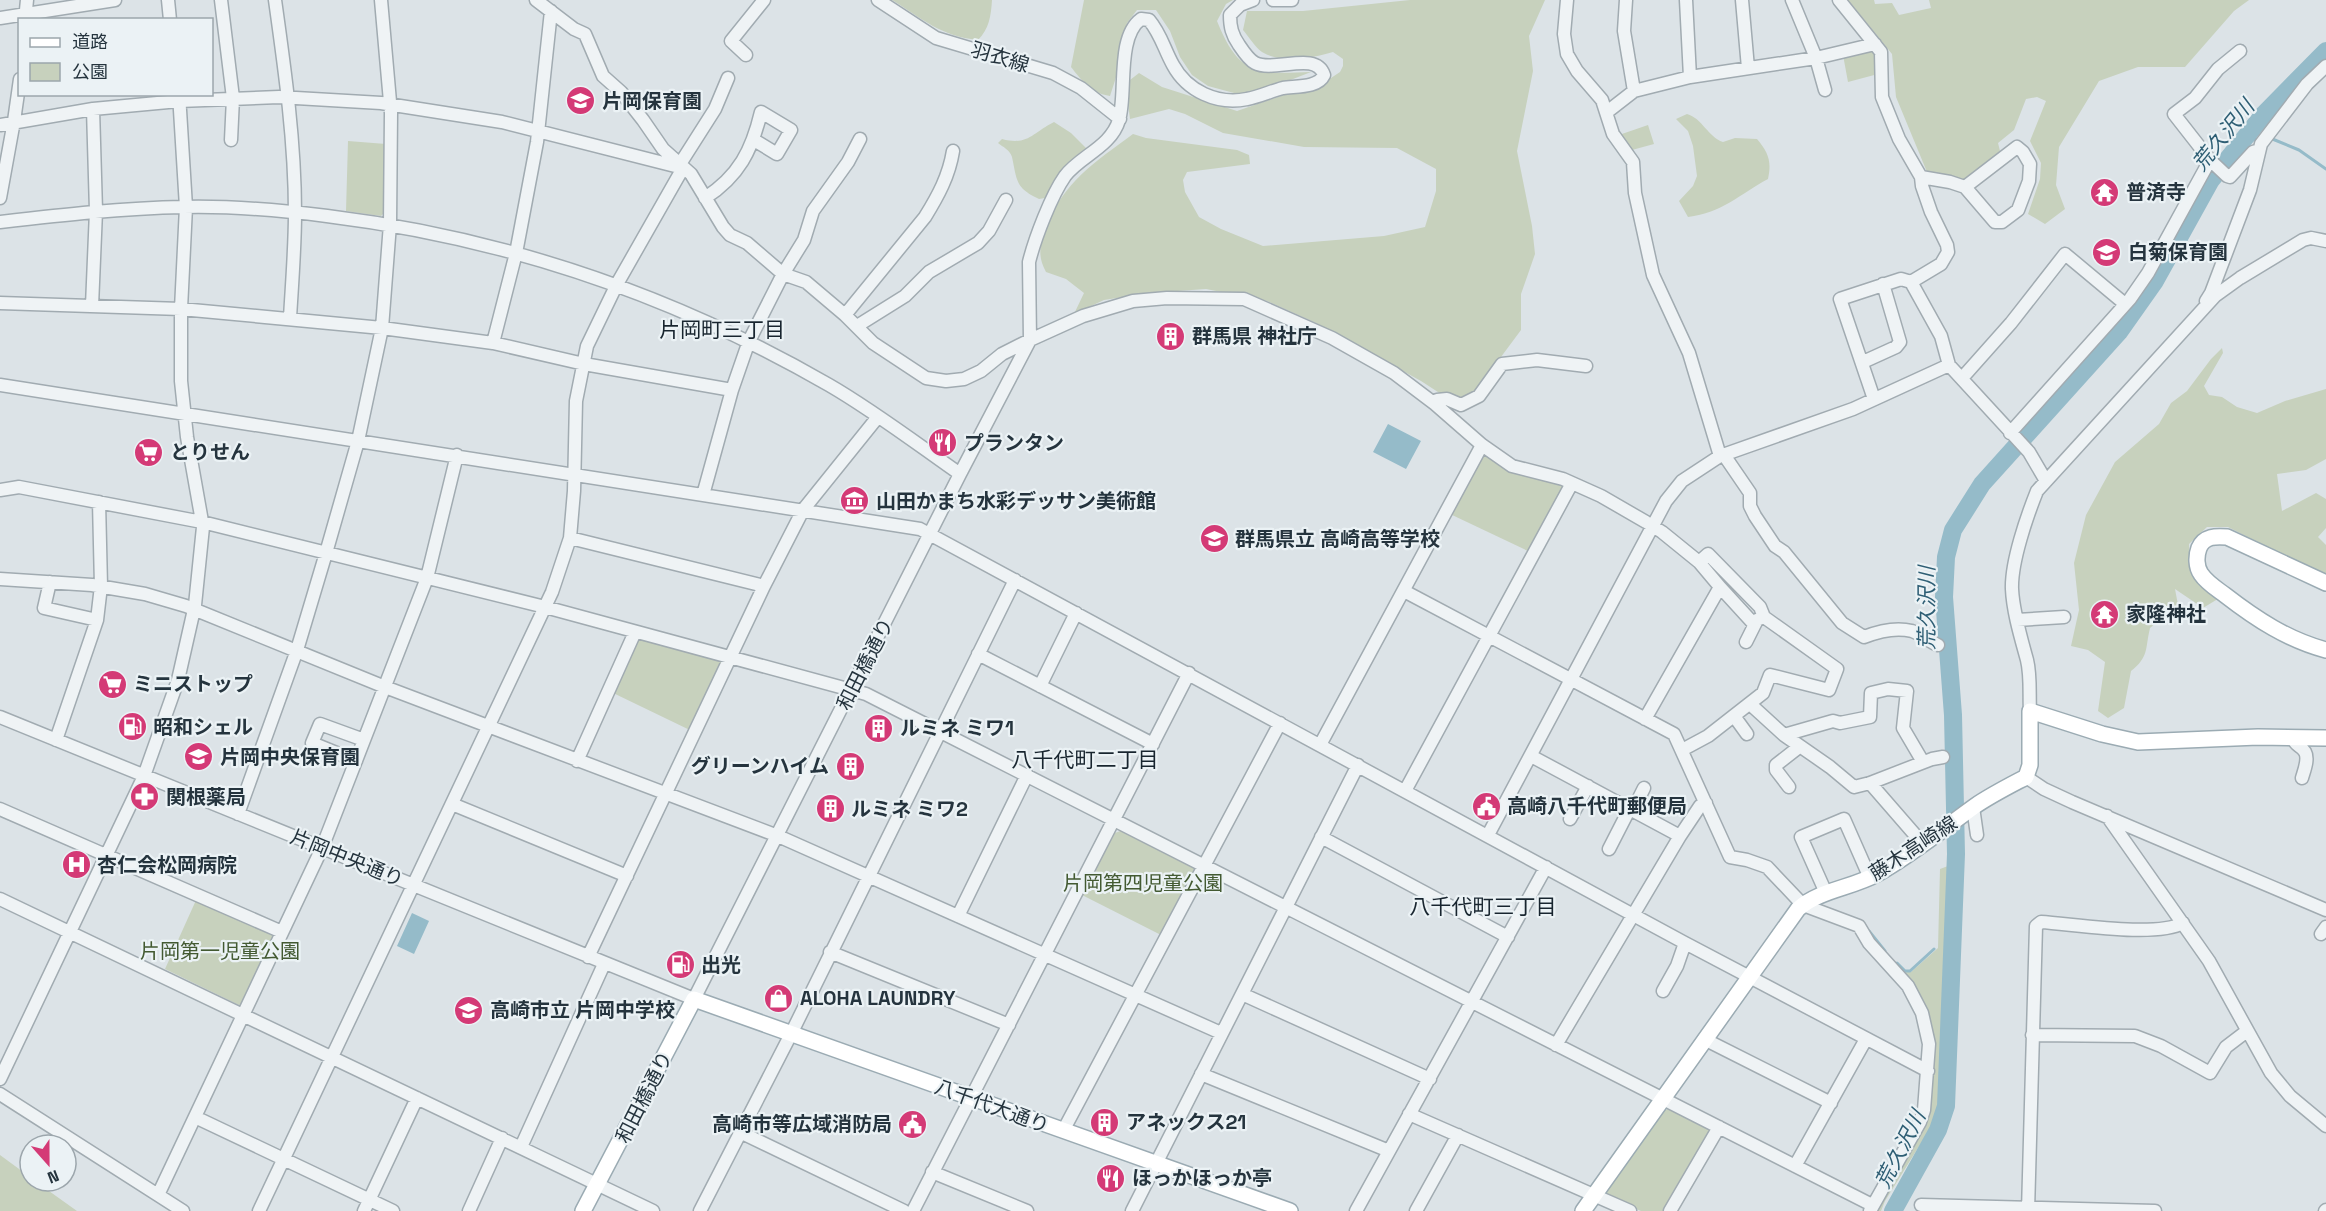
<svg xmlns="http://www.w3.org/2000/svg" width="2326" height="1211" font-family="'Space Grotesk','Noto Sans JP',sans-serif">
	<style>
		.green { fill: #c7d1bd }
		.water { fill: #95bbc9 }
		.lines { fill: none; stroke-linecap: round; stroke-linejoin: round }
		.stream { stroke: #95bbc9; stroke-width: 3 }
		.river { stroke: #95bbc9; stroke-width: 18 }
		.minor-casing { stroke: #a1abb1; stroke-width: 15 }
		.major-casing { stroke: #9babb3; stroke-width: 18 }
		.minor { stroke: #eff3f5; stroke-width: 12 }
		.major { stroke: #fff; stroke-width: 15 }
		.labels { text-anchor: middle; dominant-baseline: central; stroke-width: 4.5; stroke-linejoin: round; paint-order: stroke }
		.street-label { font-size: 20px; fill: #25343e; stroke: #ebf2f5 }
		.poi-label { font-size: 20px; font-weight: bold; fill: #25343e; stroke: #ebf2f5; text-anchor: start }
		.park-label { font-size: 20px; fill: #435a32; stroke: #ebf2f5 }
		.water-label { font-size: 21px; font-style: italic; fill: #2e5e74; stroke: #ebf2f5 }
		.neighbourhood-label { font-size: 21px; fill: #18252f; stroke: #ebf2f5 }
	</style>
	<rect width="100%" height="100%" fill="#dce3e7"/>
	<!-- green -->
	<path class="green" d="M892,0H992C991,16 989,29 978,40C940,36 923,19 892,0Z
		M1084,0H1233L1226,4L1217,21C1239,76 1257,74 1311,72L1257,93H1234L1208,86L1192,75L1180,57L1170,31L1156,10H1137L1127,23L1120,65L1110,96C1091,93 1082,81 1071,67Z
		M1410,0H1545L1529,36L1533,71L1517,151L1532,226L1535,254L1521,294V330L1475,392L1462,400L1441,394L1421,381L1316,323L1267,301L1206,289L1149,293L1104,300L1074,314L1084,293L1066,279L1046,272C1037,255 1040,246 1046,228C1063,182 1095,162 1133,134L1146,138L1237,150L1249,155L1250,164L1187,172L1183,180L1185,192L1199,217L1221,229L1263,246L1384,236L1425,227L1436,191V169L1397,148L1304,147L1223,133L1185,114L1169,109L1130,119L1127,96L1130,80L1139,73L1162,87L1237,111L1328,80L1340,72L1343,66V59L1333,52C1313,58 1281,64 1262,52C1255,47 1249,37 1243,30L1247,11H1303Z
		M1848,0H1874L1875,4L1892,3L1899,15L1931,8L1929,0H2249L2234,11L2185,67H2138L2099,81L2059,147L2056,185L2065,209L2045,224L2028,214L2040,179L2041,163L2030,141L2046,101L2037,97L2026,99L2014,130L1998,143L2000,151L1965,180L1927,172L1896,97L1892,54Z
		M1871,49L1877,52L1878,74L1848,82L1843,55Z
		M1687,114C1702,118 1708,137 1723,142L1735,138L1757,139C1768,152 1772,161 1768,179C1740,194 1722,213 1688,217L1679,201L1693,186L1697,176L1693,146L1688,131L1676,119Z
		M1054,122L1071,133L1087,149C1068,165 1057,175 1045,198L1039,199C1015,188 1017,180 1012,157C1010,150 1003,147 998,143L1002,139C1028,146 1032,133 1054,122Z
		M1648,125L1654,144L1632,150L1619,135Z
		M348,141L386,144L385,212L381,216L346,211Z
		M2222,348L2223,353L2204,386L2209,395L2222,397L2237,407L2257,413L2285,401L2326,389V459L2306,470L2277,474L2282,511L2316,493L2326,499V528L2318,537L2326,545V577L2228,527H2207L2189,544L2190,559L2221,597L2203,608L2175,589L2178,605L2150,628C2145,649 2149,657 2131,671L2124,708L2108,718L2098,711L2105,662L2088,650L2071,646L2079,610L2074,563L2086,515L2115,462L2159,424L2171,403L2187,391L2211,359Z
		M1486,453L1561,481L1564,490L1530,552L1450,514L1482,454Z
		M635,632L732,657L696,733L609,691Z
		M1123,830L1194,867L1195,871L1161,935L1082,895L1115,833Z
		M1948,855H1950L1942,1068L1938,1110L1931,1127L1885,1201L1881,1211H1874L1924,1123L1932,1037L1902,971L1911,972L1938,948L1940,869L1948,866Z
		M197,898L274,932L276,936L244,1003L239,1005L165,969Z
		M1669,1109L1709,1128L1710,1133L1665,1211H1641L1606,1196L1605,1189L1661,1111Z
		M0,1155L30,1177V1181H35L77,1211H0Z"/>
	<!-- water -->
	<path class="water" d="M1388,424L1421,441L1406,469L1373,452Z
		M412,913L429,921L414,954L397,946Z"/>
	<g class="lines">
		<!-- stream -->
		<path class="stream" d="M2270,138L2299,150L2326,169
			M2241,142L2258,139
			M1869,931L1885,951
			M1897,963L1905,971H1910L1934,949"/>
		<!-- river -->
		<path class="river" d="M1893,1211L1938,1130L1946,1106L1956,854L1953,715L1944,597L1946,557L1953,530L1982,484L2119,332L2155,281L2211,180L2264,114L2326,51"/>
		<defs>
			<path id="minor" d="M168,0L170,20
				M221,0L233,98L231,140
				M275,0C285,71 295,142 295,213C295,248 292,283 290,318
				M536,0L574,29L585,34L603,76L621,92L643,120L663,149L691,174L723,227L730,235L747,243L783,274L806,282L845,315L873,343L926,378L946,381L964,379L981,371L1002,354L1030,340L1083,316L1133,301L1167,298L1244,299L1332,338L1394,373L1435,404L1482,445L1512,466L1563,479L1601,496L1646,522L1662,532L1699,562L1720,587L1645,719
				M878,0L936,38L1053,73L1081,88L1120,119
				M1273,0H1292
				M1567,0L1564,34L1567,54L1577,71L1602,100L1613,134L1633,162L1635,193L1653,275L1689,353L1720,456
				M1626,0L1624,31L1634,91
				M1686,0L1690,77
				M1742,0L1748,68
				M1792,0L1816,58L1825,90
				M1839,0L1881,52L1882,97L1899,139L1921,177L1922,186L1931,212L1947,245L1948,252L1941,264L1911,282
				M0,18L115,0
				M25,20L27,0
				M2240,51L2218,69L2195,98L2174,114L2210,160L2227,176L2230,177L2253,152L2259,150
				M746,55L731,41L764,0
				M1607,112L1634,91L1690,77L1816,58L1875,44
				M0,125L93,109L179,101L279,97L381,103L502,122L683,168L617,284L587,346L576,401L574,491L570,538L552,592L259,1211
				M680,164L715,109L728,78
				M1921,177L1950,182L1965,187L1995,222H2002L2018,210L2029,181L2030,164L2023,152L2017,147L1965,187
				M0,198L14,121L20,79
				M705,198C739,176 752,150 761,112L791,130L777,154L754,140
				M0,222C61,215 122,208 184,207C231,206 280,210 327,216C505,238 673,295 829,385C874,411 917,444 960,474
				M2206,301L2211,293L2250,190L2261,144L2307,84L2326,66
				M0,303L181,309L382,328L493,343L584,364L732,390
				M92,306L96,211L93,109
				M845,315L925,217C938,196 949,176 953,151
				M857,326L905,296L929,272L978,243L989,231L1006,200
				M493,343L516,253L537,142L551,11
				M1863,362L1896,347L1900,342L1883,284
				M1963,377L2011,323L2065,254L2125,304
				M0,385L920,529L1685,943L1928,1071
				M1874,399L1840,299L1901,279L1911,282L1941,336L1949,365
				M1435,404L1437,400L1447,399L1461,405L1479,396L1502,364L1537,360L1586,366
				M2010,433L2130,299L2148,273L2210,160
				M1724,455L1750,493V506L1755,516L1775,546L1784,552L1842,623L1864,637C1879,631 1896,627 1912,631C1921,634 1930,642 1938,645
				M0,490L19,487L202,522L545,607L866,694L1872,1205
				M703,495L732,390L749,341L783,274L804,240L813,211L848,162L860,139
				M570,538L764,586
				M0,579L92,585L145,594L186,606L385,687L778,836L1221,1033
				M50,582L44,608L97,620
				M1720,587L1752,622L1764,617
				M1404,591L1674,734L1730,857L1747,860L1767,867L1803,905L1859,926L1869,943L1908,986L1922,1013L1929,1044L1924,1110L1920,1122L1870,1211
				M2017,620L2064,617
				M1746,642L1757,620
				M978,654L1153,744
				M1040,686L1076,613
				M1750,704L1784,735L1830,767L1854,787L1870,783L1932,759L1943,757
				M2030,711C2029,695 2031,676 2027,660C2021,638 2013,612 2012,589C2011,562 2027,516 2037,491L2215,296L2240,278L2303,240L2311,238L2326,241
				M1734,716L1747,734
				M0,717L694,999L960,474L1030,340L1029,262C1035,238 1051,196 1065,176C1080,156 1111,147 1119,120C1127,94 1116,37 1141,19L1149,20C1161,34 1164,49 1173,65C1187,91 1217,105 1247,99C1259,97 1271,91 1283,88C1296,86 1318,88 1324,75C1316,50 1274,73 1255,63C1249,60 1243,51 1239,45C1232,35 1230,27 1230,15L1240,5L1253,0
				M1784,735L1833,721L1840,723L1870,717L1871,693L1888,689L1907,691L1903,728L1923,762
				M2293,737C2294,746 2301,745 2305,752C2309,759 2304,771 2302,778
				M56,740L97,620L101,586L99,502
				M1320,745L1482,445
				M1682,750L1708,736L1763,693L1770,675L1829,690L1837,669L1764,617L1760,607L1708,554L1699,562
				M1531,756L1680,836
				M356,761L312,743L320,724L364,740
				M577,761L635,632
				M2026,777L2044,789L2072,802L2326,910
				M1870,783L1923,844
				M1789,787L1776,770V765L1799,747
				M1405,791L1572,483
				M452,804L627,876
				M1973,807L1977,835
				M0,809L282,932
				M1633,810L1644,788
				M238,814L297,650L326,553L358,441L382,328L390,224L391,113L381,0
				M2107,816L2209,961L2271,1073L2290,1096L2326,1126
				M1570,819L1588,786
				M1488,835L1666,501L1682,481L1720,456L1853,409L1949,365L2029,452L2046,481
				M1321,837L1508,937
				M1609,849L1630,808
				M1826,893L1801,837L1844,819L1870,878
				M0,899L653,1211
				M958,916L1027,775
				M2321,934L2326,927
				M830,952L1009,1025
				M588,957L764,586L803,510L877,418
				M1663,991L1677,966L1685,943
				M1242,994L1430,1079
				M2032,1035L2135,1036L2161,1046L2210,1073L2226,1047L2247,1031
				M1704,1039L1831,1103
				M1556,1045L1680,836L1700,806L1706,803
				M1201,1074L1389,1151
				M0,1079L144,776L178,680L195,605L203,527L187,437L181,381V309L186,207L179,94
				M0,1094L183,1211
				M1409,1114L1630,1211
				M195,1117L393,1211
				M1063,1131L1280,723
				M740,1132L904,1211
				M521,1147L604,964
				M1795,1166L1866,1039
				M932,1172L1027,1211
				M158,1195L322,848L427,578L457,455
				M1921,1205L2155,1211
				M364,1211L417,1098
				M469,1211L502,1138
				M700,1211L791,1034L1015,580
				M913,1211L1189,673
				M1132,1211L1358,765
				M1356,1211L1546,867
				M1416,1211L1458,1135
				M1670,1211L1719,1127
				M2028,1211L2036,926L2041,922C2074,924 2155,938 2183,923
				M2325,1211L2326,1210"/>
			<path id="major" d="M2326,583L2227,537C2216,536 2204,536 2199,548C2196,556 2196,567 2201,574C2207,583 2217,589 2225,595C2256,619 2288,640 2326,650
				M583,1211L694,999L1290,1211
				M1583,1211L1798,909C1819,890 1852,888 1877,874C1911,855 1943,829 1975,806C1991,795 2009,786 2026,777L2030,765V711L2102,734L2138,742L2258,737L2326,738"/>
		</defs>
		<!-- minor casing -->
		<use href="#minor" class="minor-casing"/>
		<!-- major casing -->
		<use href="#major" class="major-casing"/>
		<!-- minor -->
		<use href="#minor" class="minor"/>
		<!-- major -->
		<use href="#major" class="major"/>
	</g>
	<!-- icons -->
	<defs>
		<symbol id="school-disc" viewBox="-11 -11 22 22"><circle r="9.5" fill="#d43a76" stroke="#ebf2f5"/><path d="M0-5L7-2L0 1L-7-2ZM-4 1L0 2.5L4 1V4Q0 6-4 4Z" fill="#fff"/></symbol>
		<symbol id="temple-disc" viewBox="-11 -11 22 22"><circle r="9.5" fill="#d43a76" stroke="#ebf2f5"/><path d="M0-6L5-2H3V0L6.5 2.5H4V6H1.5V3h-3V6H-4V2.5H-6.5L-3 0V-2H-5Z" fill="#fff"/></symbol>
		<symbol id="building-disc" viewBox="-11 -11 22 22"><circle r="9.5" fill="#d43a76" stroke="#ebf2f5"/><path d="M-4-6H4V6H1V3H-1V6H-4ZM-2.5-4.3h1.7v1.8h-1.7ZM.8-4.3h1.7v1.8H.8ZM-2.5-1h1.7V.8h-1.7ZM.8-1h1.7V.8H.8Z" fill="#fff"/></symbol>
		<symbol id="restaurant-disc" viewBox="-11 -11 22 22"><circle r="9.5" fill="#d43a76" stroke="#ebf2f5"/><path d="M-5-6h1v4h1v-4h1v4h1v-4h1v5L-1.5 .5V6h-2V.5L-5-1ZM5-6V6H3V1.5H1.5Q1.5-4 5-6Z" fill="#fff"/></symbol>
		<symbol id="supermarket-disc" viewBox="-11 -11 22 22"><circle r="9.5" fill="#d43a76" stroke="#ebf2f5"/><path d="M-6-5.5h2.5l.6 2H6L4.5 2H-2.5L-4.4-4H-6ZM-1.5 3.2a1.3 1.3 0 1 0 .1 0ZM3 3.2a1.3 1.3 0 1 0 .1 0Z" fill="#fff"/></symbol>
		<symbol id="museum-disc" viewBox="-11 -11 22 22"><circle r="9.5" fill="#d43a76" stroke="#ebf2f5"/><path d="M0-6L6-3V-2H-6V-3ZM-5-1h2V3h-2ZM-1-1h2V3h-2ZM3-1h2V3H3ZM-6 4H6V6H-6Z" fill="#fff"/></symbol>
		<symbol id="fuel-disc" viewBox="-11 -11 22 22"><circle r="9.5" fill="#d43a76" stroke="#ebf2f5"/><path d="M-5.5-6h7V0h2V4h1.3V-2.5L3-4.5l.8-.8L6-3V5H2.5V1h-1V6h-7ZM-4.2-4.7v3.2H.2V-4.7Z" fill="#fff"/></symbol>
		<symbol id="pharmacy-disc" viewBox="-11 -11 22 22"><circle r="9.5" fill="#d43a76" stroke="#ebf2f5"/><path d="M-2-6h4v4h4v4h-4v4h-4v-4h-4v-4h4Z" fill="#fff"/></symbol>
		<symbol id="civic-disc" viewBox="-11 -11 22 22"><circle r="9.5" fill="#d43a76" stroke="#ebf2f5"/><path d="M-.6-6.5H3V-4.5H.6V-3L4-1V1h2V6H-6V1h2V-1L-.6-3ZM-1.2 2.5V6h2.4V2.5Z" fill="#fff"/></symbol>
		<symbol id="hospital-disc" viewBox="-11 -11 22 22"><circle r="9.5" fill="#d43a76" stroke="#ebf2f5"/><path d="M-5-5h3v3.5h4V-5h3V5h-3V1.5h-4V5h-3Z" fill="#fff"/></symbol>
		<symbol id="shop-disc" viewBox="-11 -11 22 22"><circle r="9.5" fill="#d43a76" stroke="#ebf2f5"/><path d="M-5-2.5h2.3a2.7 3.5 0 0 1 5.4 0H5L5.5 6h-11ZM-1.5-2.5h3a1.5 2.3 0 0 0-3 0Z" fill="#fff"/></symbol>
	</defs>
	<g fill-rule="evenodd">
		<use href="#school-disc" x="564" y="84" width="33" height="33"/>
		<use href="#temple-disc" x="2088" y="176" width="33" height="33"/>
		<use href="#school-disc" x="2090" y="236" width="33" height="33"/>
		<use href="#building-disc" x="1154" y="320" width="33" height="33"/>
		<use href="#restaurant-disc" x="926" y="426" width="33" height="33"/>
		<use href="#supermarket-disc" x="132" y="436" width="33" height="33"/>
		<use href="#museum-disc" x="838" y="484" width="33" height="33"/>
		<use href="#school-disc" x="1198" y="522" width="33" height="33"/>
		<use href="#temple-disc" x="2088" y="598" width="33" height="33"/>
		<use href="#supermarket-disc" x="96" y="668" width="33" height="33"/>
		<use href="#fuel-disc" x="116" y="710" width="33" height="33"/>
		<use href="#building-disc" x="862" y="712" width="33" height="33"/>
		<use href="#school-disc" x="182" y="740" width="33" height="33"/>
		<use href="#building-disc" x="834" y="750" width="33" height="33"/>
		<use href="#pharmacy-disc" x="128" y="780" width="33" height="33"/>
		<use href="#civic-disc" x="1470" y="790" width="33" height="33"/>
		<use href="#building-disc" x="814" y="792" width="33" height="33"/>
		<use href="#hospital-disc" x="60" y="848" width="33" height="33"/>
		<use href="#fuel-disc" x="664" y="948" width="33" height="33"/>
		<use href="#shop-disc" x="762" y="982" width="33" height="33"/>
		<use href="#school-disc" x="452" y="994" width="33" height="33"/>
		<use href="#building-disc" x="1088" y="1106" width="33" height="33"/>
		<use href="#civic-disc" x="896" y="1108" width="33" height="33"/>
		<use href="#restaurant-disc" x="1094" y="1162" width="33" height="33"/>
	</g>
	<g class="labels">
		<!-- street labels -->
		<g class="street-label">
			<text transform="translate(1000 57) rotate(17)">羽衣線</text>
			<text transform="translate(865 664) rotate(-63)">和田橋通り</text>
			<text transform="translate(1913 848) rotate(-33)">藤木高崎線</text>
			<text transform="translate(347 858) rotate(22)">片岡中央通り</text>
			<text transform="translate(644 1097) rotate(-63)">和田橋通り</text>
			<text transform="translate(992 1106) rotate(20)">八千代大通り</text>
		</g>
		<!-- poi labels -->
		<g class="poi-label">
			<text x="602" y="101">片岡保育園</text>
			<text x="2126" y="192">普済寺</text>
			<text x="2128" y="252">白菊保育園</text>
			<text x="1192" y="336">群馬県 神社庁</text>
			<text x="964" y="443">プランタン</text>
			<text x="170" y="452">とりせん</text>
			<text x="876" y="501">山田かまち水彩デッサン美術館</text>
			<text x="1235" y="539">群馬県立 高崎高等学校</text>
			<text x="2126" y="614">家隆神社</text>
			<text x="133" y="684">ミニストップ</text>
			<text x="153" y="727">昭和シェル</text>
			<text x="900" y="728">ルミネ ミワ1</text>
			<text x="220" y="757">片岡中央保育園</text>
			<text x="829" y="766" text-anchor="end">グリーンハイム</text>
			<text x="166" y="797">関根薬局</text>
			<text x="1507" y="806">高崎八千代町郵便局</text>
			<text x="851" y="809">ルミネ ミワ2</text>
			<text x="97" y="865">杏仁会松岡病院</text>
			<text x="701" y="965">出光</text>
			<text x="800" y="998">ALOHA LAUNDRY</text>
			<text x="490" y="1010">高崎市立 片岡中学校</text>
			<text x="1126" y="1122">アネックス21</text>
			<text x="892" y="1124" text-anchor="end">高崎市等広域消防局</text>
			<text x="1132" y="1178">ほっかほっか亭</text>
		</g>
		<!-- park labels -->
		<g class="park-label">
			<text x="1143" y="883">片岡第四児童公園</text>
			<text x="220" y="951">片岡第一児童公園</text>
		</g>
		<!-- water labels -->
		<g class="water-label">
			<text transform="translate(2223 135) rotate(-51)">荒久沢川</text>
			<text transform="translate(1926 608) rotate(-90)">荒久沢川</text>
			<text transform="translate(1900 1149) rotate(-63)">荒久沢川</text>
		</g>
		<!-- neighbourhood labels -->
		<g class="neighbourhood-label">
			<text x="722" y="329">片岡町三丁目</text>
			<text x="1085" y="759">八千代町二丁目</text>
			<text x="1483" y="906">八千代町三丁目</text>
		</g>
	</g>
	<!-- legend -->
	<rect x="18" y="18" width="195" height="78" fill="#ebf2f5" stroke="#9ca6ac" stroke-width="1.5"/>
	<rect x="30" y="38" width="30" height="9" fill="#ffffff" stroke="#9ca6ac" stroke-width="1.5"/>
	<text x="72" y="48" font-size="18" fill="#25343e">道路</text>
	<rect x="30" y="63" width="30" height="18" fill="#c7d1bd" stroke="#9ca6ac" stroke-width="1.5"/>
	<text x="72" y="78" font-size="18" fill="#25343e">公園</text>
	<!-- north arrow -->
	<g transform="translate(48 1163) rotate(159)"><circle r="28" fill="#ebf2f5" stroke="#9ca6ac" stroke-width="1.5"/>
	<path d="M0-4.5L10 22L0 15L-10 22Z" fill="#d43a76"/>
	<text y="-9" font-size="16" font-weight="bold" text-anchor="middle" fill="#25343e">N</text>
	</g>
</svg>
